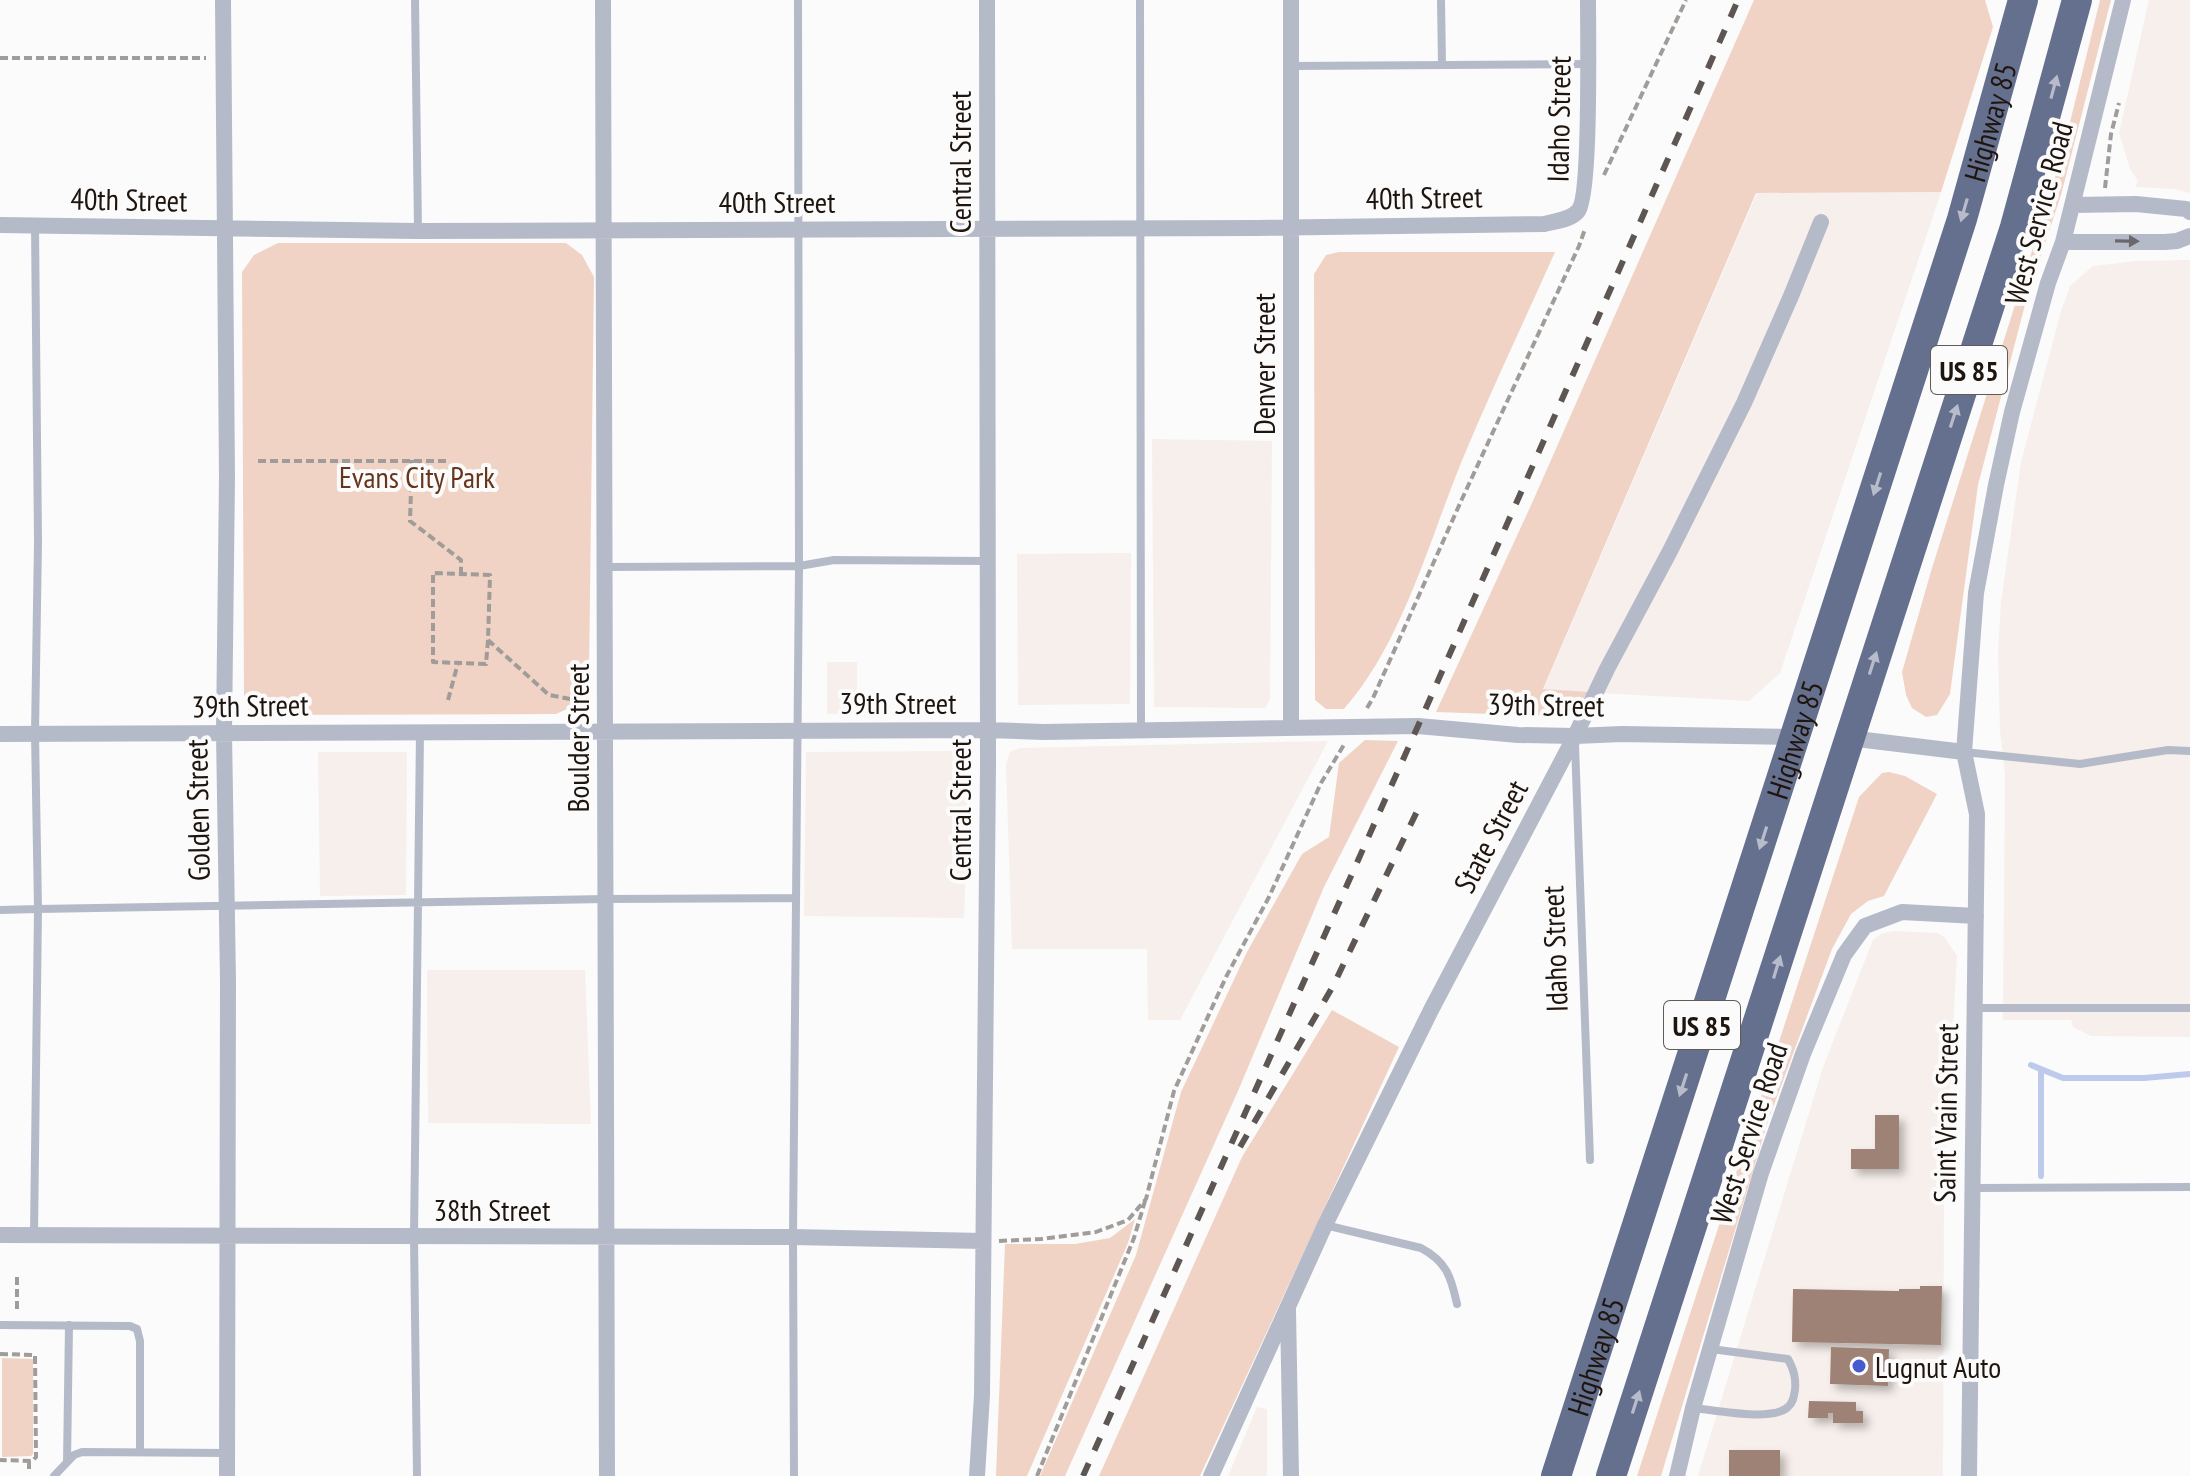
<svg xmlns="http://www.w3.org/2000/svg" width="2190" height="1476" font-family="'PT Sans Narrow',sans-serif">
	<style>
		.built { fill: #f7efeb }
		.green { fill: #f0d3c5 }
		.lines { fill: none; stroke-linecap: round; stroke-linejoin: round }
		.stream { stroke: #becaec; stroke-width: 6 }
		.building { fill: #9e8274; filter: url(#shadow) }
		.path { stroke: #a09c99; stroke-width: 4; stroke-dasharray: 8 4; stroke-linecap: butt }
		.lane { stroke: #b5bac9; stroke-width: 8 }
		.street { stroke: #b5bac9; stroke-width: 16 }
		.highway { stroke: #656f8e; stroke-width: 30 }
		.rail { stroke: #5d5652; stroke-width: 6; stroke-dasharray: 14 14; stroke-linecap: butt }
		.oneway { fill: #b8bcca }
		.oneway2 { fill: #6a686c }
		.poi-dot { fill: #455cd0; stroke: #fbfbfb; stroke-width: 3 }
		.labels { text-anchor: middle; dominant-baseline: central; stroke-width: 8; stroke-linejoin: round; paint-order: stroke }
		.shield { fill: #fbfbfb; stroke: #615a56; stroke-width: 2 }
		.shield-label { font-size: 28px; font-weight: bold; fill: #1f150f }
		.street-label { font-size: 30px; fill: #1f150f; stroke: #fbfbfb }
		.park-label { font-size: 30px; fill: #66351b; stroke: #fbfbfb }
		.poi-label { font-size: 30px; fill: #1f150f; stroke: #fbfbfb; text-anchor: start }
	</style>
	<defs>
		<filter id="shadow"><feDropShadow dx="5.5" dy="5.5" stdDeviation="4" flood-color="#0004"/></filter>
	</defs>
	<rect width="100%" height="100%" fill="#fbfbfb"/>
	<!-- built -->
	<path class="built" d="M2149,0H2190V193L2174,189L2135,187L2138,181L2130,169L2119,133Z
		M1941,192L1780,673L1749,701L1543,690L1757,193Z
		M2190,260V1037L2091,1036L2073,1027L2071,1020H2003L2005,775L2000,731L1998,653L2001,602L2021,462L2061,311L2070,286L2093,266L2136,261Z
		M1152,439L1272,441L1270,699L1265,708L1154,707Z
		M1131,553L1130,704L1018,705L1017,554Z
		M827,662H857V714H827Z
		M1328,741L1180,1020H1148L1147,949H1012L1006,765L1010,752L1020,748Z
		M955,751L967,756L969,772L964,918L804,916L806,752Z
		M318,752H407L406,895L320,896Z
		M1893,931L1938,933L1945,938L1957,956L1944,1188L1943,1476H1698L1823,1067L1873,940L1881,934Z
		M427,970H585L591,1124L428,1123Z
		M1257,1407L1267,1409V1476H1228Z"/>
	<!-- green -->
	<path class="green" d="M1754,0H1985L1993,27L1941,192L1756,193L1543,689L1589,692L1570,713L1550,716L1436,712L1532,503Z
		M2100,0H2111L2061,195L2026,301L1978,485L1950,694L1937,715L1926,717L1912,708L1906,695L1902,672L1932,568L2061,159Z
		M278,243H566L582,255L594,277L589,675L580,703L556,714L261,715L249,711L244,699L242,272L254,255Z
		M1339,252H1555C1524,322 1490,392 1461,463C1428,544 1402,643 1344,709H1326L1315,700L1314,274L1326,255Z
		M1365,740L1398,741L1324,887L1238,1091L1065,1476H1040L1136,1255L1181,1092L1247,952L1302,854L1329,837L1339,763Z
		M1889,772L1905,776L1937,794L1884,896L1868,901L1851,914L1832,949L1768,1121L1661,1476H1637L1859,797L1882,773Z
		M1332,1010L1399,1047L1200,1476H1099L1242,1157Z
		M1135,1219L1128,1243L1027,1476H996L1005,1244H1075L1110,1238Z
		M2,1358L33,1359V1454L31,1456L2,1457Z"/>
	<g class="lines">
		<!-- stream -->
		<path class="stream" d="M2031,1065L2063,1078H2144L2190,1074
			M2041,1069V1176"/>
	</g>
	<!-- building -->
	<path class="building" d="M1875,1115H1899V1169H1851V1149H1875Z
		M1920,1286H1942L1941,1345L1792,1342L1793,1289L1899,1291V1289H1920Z
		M1831,1347L1889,1349L1888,1386L1830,1384Z
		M1809,1401L1856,1402V1411H1863V1423H1833V1413H1828V1418H1808Z
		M1729,1450H1780V1476H1729Z"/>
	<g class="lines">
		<!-- path -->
		<path class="path" d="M0,58H206
			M1604,175L1686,0
			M2105,188L2111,134L2119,103
			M412,460L410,521L461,560V574
			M258,461H448
			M488,640L486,664L433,662V573L490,575L488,640L549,695L570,699L576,705
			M448,700L458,663
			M1367,708L1373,698L1462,499L1579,246L1585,229
			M999,1241L1041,1239L1096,1232L1128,1220L1146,1199L1174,1091L1226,977L1269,897L1321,783L1345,743
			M17,1277V1310
			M0,1354L35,1355L36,1457L32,1461L0,1460
			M29,1461V1471
			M1037,1476L1134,1238L1145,1201"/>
		<!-- lane -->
		<path class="lane" d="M415,0L418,231
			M1140,0L1141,731
			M1441,0L1442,65
			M1291,66L1587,64
			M605,567L799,566L834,560L986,561
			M1575,745L1590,1160
			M1964,752L2080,764L2168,750L2190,751
			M0,910L38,909L35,733L38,542L35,226
			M1975,1008H2190
			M1973,1188L2190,1187
			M1325,1225L1421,1248C1447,1262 1451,1277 1457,1304
			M34,1234L38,909L606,899L795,898
			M0,1325L130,1326L137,1329L140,1341V1452
			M1693,1408C1715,1410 1772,1422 1788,1407C1793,1403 1794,1396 1795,1390C1796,1378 1794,1370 1788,1359L1711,1349
			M67,1462L69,1325
			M54,1476L74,1455L82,1452L227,1453
			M417,1476L414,1237L420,733
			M794,1476L793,1237L799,566L798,0"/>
		<!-- street -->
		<path class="street" d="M223,0L227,477L224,733L228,981L227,1476
			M603,0L607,1476
			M1291,0V727
			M2072,205L2136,204L2186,209L2190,212
			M0,225L418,231L1257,228L1544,224C1555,221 1571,220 1578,211C1591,197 1588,30 1588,0
			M2063,242H2165L2177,241L2190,236
			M0,734L988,730L1043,732L1418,726L1518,735L1575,736L1622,734L1796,737
			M1849,738L1964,752
			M0,1235L793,1237L983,1241
			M1288,1310L1291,1476
			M977,1476L982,1395L988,765L987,0
			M1211,1476L1325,1225L1431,1010L1575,736L1607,669L1670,551L1744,403L1791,296L1821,222
			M1677,1476L1693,1408L1761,1173L1803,1054L1844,955L1865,926L1902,912L1976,916
			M1969,1476L1977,814L1964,752L1976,593L1996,485L2012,412L2048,283L2063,242L2123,0"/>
		<!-- highway -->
		<g class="highway">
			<path id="s1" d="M1556,1476L1962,219L2023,0"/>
			<path d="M1611,1476L2015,227L2077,0"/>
		</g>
		<!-- rail -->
		<path class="rail" d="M1240,1147L1333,986L1422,801
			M1083,1476L1418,726L1738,0"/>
	</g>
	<!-- one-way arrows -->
	<defs><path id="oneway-solid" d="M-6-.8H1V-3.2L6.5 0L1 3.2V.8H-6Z" transform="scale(2)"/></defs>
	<g class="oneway">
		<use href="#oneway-solid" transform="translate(2054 87) rotate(-75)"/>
		<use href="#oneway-solid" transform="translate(1964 210) rotate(106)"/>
		<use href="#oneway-solid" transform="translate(1954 416) rotate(-72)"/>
		<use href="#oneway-solid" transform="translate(1877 484) rotate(108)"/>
		<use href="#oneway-solid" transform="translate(1873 663) rotate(-72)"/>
		<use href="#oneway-solid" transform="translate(1763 838) rotate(108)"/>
		<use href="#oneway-solid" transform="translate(1777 967) rotate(-73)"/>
		<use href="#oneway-solid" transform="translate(1683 1085) rotate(108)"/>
		<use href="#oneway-solid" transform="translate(1636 1402) rotate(-72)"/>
	</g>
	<use class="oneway2" href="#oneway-solid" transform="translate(2127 241) rotate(1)"/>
	<!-- markers -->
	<circle class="poi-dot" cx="1859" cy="1366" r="8"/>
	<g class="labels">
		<!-- shield labels -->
		<g class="shield">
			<rect x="1931" y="346" width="76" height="48" rx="6"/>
			<rect x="1664" y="1001" width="76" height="48" rx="6"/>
		</g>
		<g class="shield-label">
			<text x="1969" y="370">US 85</text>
			<text x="1702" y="1025">US 85</text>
		</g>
		<!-- street labels -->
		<g class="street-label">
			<text transform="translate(1558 119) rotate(-89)">Idaho Street</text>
			<text stroke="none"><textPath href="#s1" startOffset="1422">Highway 85</textPath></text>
			<text transform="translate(959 162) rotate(-90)">Central Street</text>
			<text transform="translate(1424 197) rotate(-1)">40th Street</text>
			<text transform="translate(129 199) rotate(1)">40th Street</text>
			<text x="777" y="201">40th Street</text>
			<text transform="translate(2038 213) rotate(-75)">West Service Road</text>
			<text transform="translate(1263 364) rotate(-90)">Denver Street</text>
			<text x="898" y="702">39th Street</text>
			<text transform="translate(1546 704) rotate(1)">39th Street</text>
			<text transform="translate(250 705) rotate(-1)">39th Street</text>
			<text transform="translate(577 738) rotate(-90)">Boulder Street</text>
			<text stroke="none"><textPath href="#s1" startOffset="774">Highway 85</textPath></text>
			<text transform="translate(197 810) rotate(-91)">Golden Street</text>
			<text transform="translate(959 810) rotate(-90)">Central Street</text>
			<text transform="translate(1490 836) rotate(-62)">State Street</text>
			<text transform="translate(1554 949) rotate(-92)">Idaho Street</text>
			<text transform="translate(1945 1113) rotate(-89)">Saint Vrain Street</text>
			<text transform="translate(1748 1133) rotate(-72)">West Service Road</text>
			<text x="492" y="1209">38th Street</text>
			<text stroke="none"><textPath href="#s1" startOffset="126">Highway 85</textPath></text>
		</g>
		<!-- park labels -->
		<g class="park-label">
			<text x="417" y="476">Evans City Park</text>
		</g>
		<!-- poi labels -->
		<g class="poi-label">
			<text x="1875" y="1366">Lugnut Auto</text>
		</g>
	</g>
</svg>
